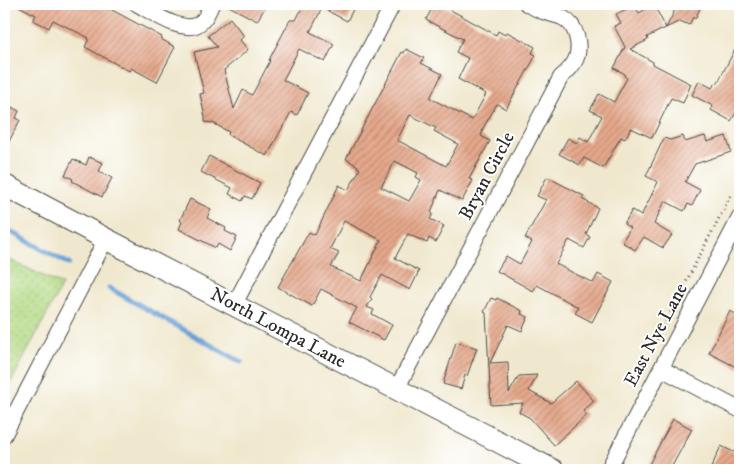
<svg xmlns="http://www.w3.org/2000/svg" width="744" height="474" font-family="'IM FELL DW Pica',serif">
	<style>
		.grass { fill: url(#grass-dots); stroke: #6e8257 }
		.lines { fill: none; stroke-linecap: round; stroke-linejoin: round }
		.stream { stroke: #659fd4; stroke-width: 5 }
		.building { fill: url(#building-hatch); fill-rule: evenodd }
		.street-casing { stroke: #494743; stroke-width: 17 }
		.secondary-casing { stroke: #494743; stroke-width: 23 }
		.path { stroke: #494743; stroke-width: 3; stroke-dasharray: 1 4; stroke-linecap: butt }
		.street { stroke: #fff; stroke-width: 15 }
		.secondary { stroke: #fff; stroke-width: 21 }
		.labels { text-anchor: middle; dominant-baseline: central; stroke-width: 4; stroke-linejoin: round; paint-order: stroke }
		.street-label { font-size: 19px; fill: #2b2b2b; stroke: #fff }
	</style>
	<defs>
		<pattern id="grass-dots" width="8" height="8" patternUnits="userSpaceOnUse" patternTransform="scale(1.25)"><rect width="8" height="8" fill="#b2d983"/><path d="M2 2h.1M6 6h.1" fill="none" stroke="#99ba71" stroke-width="1.8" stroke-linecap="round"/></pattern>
		<pattern id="building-hatch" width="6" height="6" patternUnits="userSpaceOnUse" patternTransform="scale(1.25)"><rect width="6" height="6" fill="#e6a98c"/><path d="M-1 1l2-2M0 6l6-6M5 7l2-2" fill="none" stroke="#bb8a73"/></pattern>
	</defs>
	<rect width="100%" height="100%" fill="#fff"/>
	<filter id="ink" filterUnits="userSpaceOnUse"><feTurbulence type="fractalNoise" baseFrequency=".02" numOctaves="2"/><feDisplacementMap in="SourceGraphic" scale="10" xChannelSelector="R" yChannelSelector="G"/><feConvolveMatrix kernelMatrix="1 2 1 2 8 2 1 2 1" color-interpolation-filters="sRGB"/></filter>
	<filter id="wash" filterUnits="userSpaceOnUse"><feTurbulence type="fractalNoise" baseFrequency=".0096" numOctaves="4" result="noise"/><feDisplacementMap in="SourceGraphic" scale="20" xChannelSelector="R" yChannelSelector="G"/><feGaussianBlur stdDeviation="1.12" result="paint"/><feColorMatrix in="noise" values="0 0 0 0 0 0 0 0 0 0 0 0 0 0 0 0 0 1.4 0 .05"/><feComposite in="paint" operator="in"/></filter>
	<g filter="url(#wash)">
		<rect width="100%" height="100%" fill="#f0e8ce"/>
		<!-- grass -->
		<path class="grass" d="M4,257L62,285L4,396Z"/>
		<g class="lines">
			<!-- stream -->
			<path class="stream" d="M4,228L69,264
				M109,288L241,362"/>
		</g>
		<g id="blocks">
			<!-- building -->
			<path class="building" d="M15,4H101L162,37L161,39L175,47L157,82L131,68L129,71L85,47L89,38L53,20L49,28L33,20L36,15Z
				M225,4H267L257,21Z
				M304,4H356L347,21L322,8L310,32L334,44L325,62L299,49L283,80L308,93L297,115L291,112L267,156L228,135L229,132L213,123L205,122V117L200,94L204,93L194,52L217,47L208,36L230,18L244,36L240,40L248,50L224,70L234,109L243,90L252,95L270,61L269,60L290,20H296Z
				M434,4H440L496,35L498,31L505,35L507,32L535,47L532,53L536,55L506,109L497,104L482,130L483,131L481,136L490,141L469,179L473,180L462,201L440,190L431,212L433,214L430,219L444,226L436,242L429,238L427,243L408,234L395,258L419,271L410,290L382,275L370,297L372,299L367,307L374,310L372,314L392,325L384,340L349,322L357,308L321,289L312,306L278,287L309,232L315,235L339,185L348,190L360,169L357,167L358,166L346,159L402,52L404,53L406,49L424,58L421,63L442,74L430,98L472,120L486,94L458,79L468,58L456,52L463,39L426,20ZM410,115L436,128L434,131L458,144L446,166L397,140ZM395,161L418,173L416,177L421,180L409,201L381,187ZM344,221L381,240L361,281L331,267L339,253L330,249Z
				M667,4H702L695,19L693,17L689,25L680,21L647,37L648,40L630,49L653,62V64L691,84L683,103L671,98L652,138L631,128L625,139L621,137L603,168L584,158L580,165L559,154L568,138L577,143L580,137L588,142L602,116L590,110L599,94L614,102L627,78L624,76L625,74L614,68L625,47L614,26L621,23L616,14L635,5L639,13L654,5L666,28L676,8Z
				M740,40V117L735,114L731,121L711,110L713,106L692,95L699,81L712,88L715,83L717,84Z
				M4,103L19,111L16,118L20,120L4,151Z
				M683,136L685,142L705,136L707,142L726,136L731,152L695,164L685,182L700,190L692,206L688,204L684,211L665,201L654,224L672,235L663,248L644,237L635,250L622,242L630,228L624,224L632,210L641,216L658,182L646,176L664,138L670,140Z
				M209,156L260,183L252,199L245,196L242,201L229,194L232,188L201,172Z
				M89,157L103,163L99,171L112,178L102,197L72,181L73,179L65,175L73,159L86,165Z
				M547,177L584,196L582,199L598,208L586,234L590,237L584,248L569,240L556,264L593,283L598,274L613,282L592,322L575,313L578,307L537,285L533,291L497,271L506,256L520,264L532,242L525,238L546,200L537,196Z
				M190,199L211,209L207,218L226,228L225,231L237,237L230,251L218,244L216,248L179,229L182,222L180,220Z
				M491,298L496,300L497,298L522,311L521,314L528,317L522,331L508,325L490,363L508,362L509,393L519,376L537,375L529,391L551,403L576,381L594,401L583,411L587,415L554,445L530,418L519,412L523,403L491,405L486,313L484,312Z
				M730,311L740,316V369L709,353Z
				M456,342L477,348L467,376L465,375L461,389L443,384Z
				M673,419L692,429L670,470H646Z
				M721,446L740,455V470H710Z"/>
		</g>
	</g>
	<g filter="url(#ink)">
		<use href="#blocks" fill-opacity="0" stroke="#494743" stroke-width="1"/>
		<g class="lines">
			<defs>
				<path id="street" d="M137,4C152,12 187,38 202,21C207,17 209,9 212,4
					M234,305L393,4
					M662,369L740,410
					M396,390L561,77C567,72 573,66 576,59C581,46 577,25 563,18C558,15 550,14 544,12C538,10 533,7 527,4
					M4,435L106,239
					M608,470L740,217"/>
				<path id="secondary" d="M4,185L106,239L553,470"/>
			</defs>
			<!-- street casing -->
			<use href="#street" class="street-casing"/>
			<!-- secondary casing -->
			<use href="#secondary" class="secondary-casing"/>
			<!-- path -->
			<path class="path" d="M652,348L732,193"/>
			<!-- street -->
			<use href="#street" class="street"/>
			<!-- secondary -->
			<use href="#secondary" class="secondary"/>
		</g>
	</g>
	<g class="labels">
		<!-- street labels -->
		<g class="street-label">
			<text transform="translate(487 176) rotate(-62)">Bryan Circle</text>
			<text transform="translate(278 328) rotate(28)">North Lompa Lane</text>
			<text transform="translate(656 335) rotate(-62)">East Nye Lane</text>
		</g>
	</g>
	<!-- margin -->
	<rect width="744" height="474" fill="none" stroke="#fff" stroke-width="20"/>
</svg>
